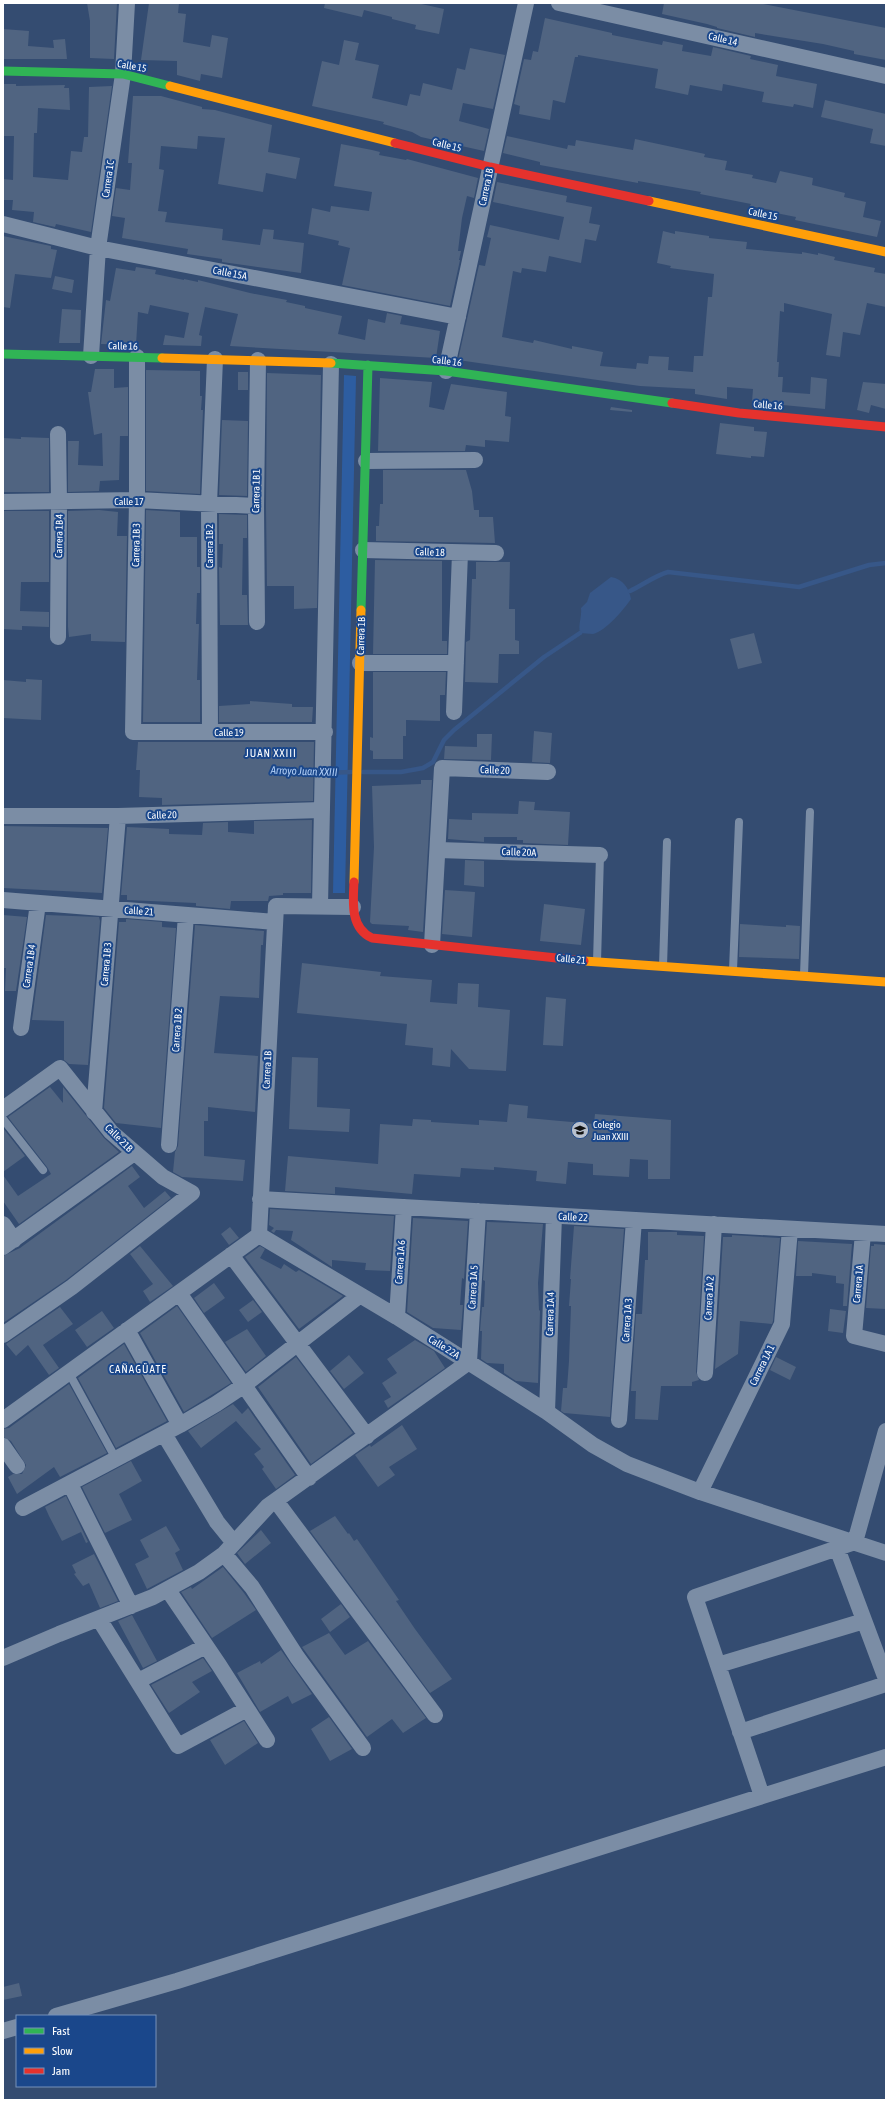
<svg xmlns="http://www.w3.org/2000/svg" width="889" height="2103" font-family="'Asap Condensed',sans-serif">
	<style>
		.green { fill: #2d5da1 }
		.water { fill: #375788 }
		.lines { fill: none; stroke-linecap: round; stroke-linejoin: round }
		.stream { stroke: #375788; stroke-width: 4.5 }
		.building { fill: #506481 }
		.lane { stroke: #7b8da5; stroke-width: 8 }
		.street { stroke: #7b8da5; stroke-width: 16 }
		.fast { stroke: #30b455; stroke-width: 9 }
		.slow { stroke: #ff9f0a; stroke-width: 9 }
		.jam { stroke: #e5322d; stroke-width: 9 }
		.labels { text-anchor: middle; dominant-baseline: central; stroke-width: 4; stroke-linejoin: round; paint-order: stroke }
		.street-label { font-size: 10px; fill: #fff; stroke: #1a478b }
		.poi-label { font-size: 10px; fill: #fff; stroke: #1a478b; text-anchor: start }
		.neighbourhood-label { font-size: 11px; letter-spacing: 1px; fill: #fff; stroke: #1a478b }
		.water-label { font-size: 11px; font-style: italic; fill: #b0cdf5; stroke: #1a478b }
	</style>
	<rect width="100%" height="100%" fill="#344c71"/>
	<!-- green -->
	<path class="green" d="M344,375L356,376L345,893H333Z"/>
	<!-- water -->
	<path class="water" d="M611,577C623,579 629,588 631,599C624,609 606,631 593,634C589,634 584,633 580,633C578,624 582,617 581,608L587,602L590,593Z"/>
	<g class="lines">
		<!-- stream -->
		<path class="stream" d="M630,591C643,585 654,576 668,572L799,587L869,565L886,563
			M363,772H401L423,768L433,762L444,740L454,730L544,657L580,633
			M325,773L351,772"/>
	</g>
	<!-- building -->
	<path class="building" d="M87,3H117L114,59L90,58V21Z
		M149,3H179L178,13L186,14L183,42L210,47L212,35L228,38L222,78L201,74L200,81L177,75V61L141,60Z
		M325,3H417L444,9L439,34L415,29L416,25L392,19V17L364,10L362,17L324,8Z
		M664,3H758L886,28V60L854,54V51L823,44L755,33V37L717,28V27L707,24L662,14Z
		M545,18L612,33V35L662,45L663,41L683,45L682,51L711,56L713,47L751,56L750,59L778,65L776,76L817,84L813,108L794,104L793,107L762,102L764,92L723,84L722,91L690,85L688,95L655,88L658,69L578,55V57H575L565,103L553,100L550,120L519,114L520,106L514,104L524,59L531,60L533,51L538,52Z
		M3,29L29,31L28,46L54,48L53,40L65,39L67,59H3Z
		M344,40L359,43L355,60L379,65L372,98L407,106L410,94L420,96L423,83L452,90L457,68L465,70L470,48L505,55L493,109L463,103L459,121L489,129L484,151L421,137L412,132L383,124L384,122L312,106L322,61L339,65Z
		M3,84H16V86L65,85L64,88H69L70,110L38,108L37,133H34L33,177L68,180L71,151L82,152L84,137H88L89,87L112,86L91,232L56,224L55,227L33,222L34,212L12,210L13,200H3V179L13,180L14,136H3Z
		M133,96H161L202,107V109L215,110L272,125L268,152L300,158L296,179L266,173L263,192L218,184L225,138L198,136L197,149L161,146L159,169L164,170L158,211L167,212L165,222L223,229L222,240L260,245L263,229L274,230L273,239L304,243L301,273L222,262V259L187,254L188,249L122,238L125,218L112,216L116,188L130,190L132,163H128Z
		M825,100L886,114V146L870,143L873,129L821,117Z
		M507,136L567,149L568,145L575,146L576,140L633,150L635,139L705,154L704,157L727,161L725,170L753,175L752,178L776,183L780,171L813,178L812,185L845,193L844,197L866,202L863,217L881,221L877,237L795,220L796,217L771,212V210L750,206L751,204L700,194L701,192L638,181V183L540,165V162L503,153Z
		M341,144L372,150L380,152L379,155L406,160L407,159L478,178L474,198L467,196L462,218L458,251H461L459,260H460L450,306L342,285L350,248L338,245L339,241L308,234L312,208L330,212L331,206L369,211L372,192L334,186Z
		M497,182L567,196L566,202L592,207L589,223L600,225L596,241L585,239L581,263L549,256L546,272L522,268L521,273L513,271L502,337L533,343L534,340L572,349V346L603,352L600,366L636,369L637,363L648,364L649,356L669,357L668,370L693,372L694,356H703L708,297H712L714,274L670,268L671,266L657,263L663,231L675,234V231L709,236V238L747,242L746,249L802,254V252L818,255V253L835,257L834,260L875,268L874,272L886,274V307L867,303L860,335L843,332L840,357L826,355L832,314L784,303V312L780,311L777,362H779L778,377H783L782,392L810,394L811,377L827,379L825,409L752,402L753,389L727,387V399L695,394V389L640,386L458,360L479,265L485,266L491,238L487,237L490,225L559,240L564,217L493,202Z
		M3,236L51,246V249L57,250L51,278L15,274L10,308L3,307Z
		M136,267L156,270L155,274L184,280V279L198,282V280L250,293L287,300L286,302L305,306V308L342,316L338,334L365,340L368,319L385,323L387,313L402,316L400,324L440,331L436,358L230,346L238,314L205,307L199,335L202,336L201,346L163,345L165,335L184,338L189,313L150,305L148,314L138,312L136,345L101,344L106,300L110,301L116,268L135,271Z
		M55,276L74,280L72,293L52,289Z
		M62,309L81,310L80,343H59Z
		M95,369H114V388L128,387V436H120L119,480L100,481L99,491L68,492V441H79L78,465L103,466L102,433L94,435L88,392H91Z
		M146,370L200,371V396H202L201,410H203L200,494L146,491Z
		M238,372H248V390H238Z
		M267,373L321,375L317,608L294,609V586H267L266,506Z
		M380,378L432,382L429,407L444,410L451,384L507,392L505,416L511,417L509,442L485,440V447L466,445L465,451H378Z
		M863,382L886,384V409L871,405L869,413L857,410Z
		M611,407L632,410V412L610,410Z
		M222,420L248,421L247,496L219,495Z
		M720,423L754,427V431L767,432L764,457L751,456V458L716,454Z
		M21,437L49,438V492H3V438L21,439Z
		M383,470H466L472,491L474,510H479V517H493L495,543L376,541V526H379L380,504H383Z
		M99,510L118,512L117,536H127L125,642L91,641V634L69,637L68,627V511Z
		M146,510L180,512V537H197V567H200V593H197L196,624H199L197,680H200V722H143Z
		M3,511H49V582H21L20,611L49,612V627L22,626V630L3,629Z
		M219,514L247,515V538H243L242,595H247L248,625H220L219,567L222,568L223,544H219Z
		M375,560L442,561V641H447V654H373Z
		M476,562H510L509,609H515V640L519,641V654H499L498,683L465,682L466,642L470,640L472,579H476Z
		M754,633L762,663L738,669L730,639Z
		M373,672H446L445,695H440V721L406,720V736H403V759H373V751L370,750V737L373,738Z
		M26,679L42,680L41,720L3,718V680L26,682Z
		M250,701L292,704V707H313L312,722H219V706L250,704Z
		M534,731L552,733L550,763L532,762Z
		M477,734H492L491,760L444,759L445,746L477,747Z
		M138,742H314L313,801L162,805V798L139,797L140,770H136Z
		M421,780H432L423,932L408,930L409,926L372,924L370,922L374,847L372,786L421,784Z
		M519,801L535,802L534,810L570,812L568,845L523,843V840H517V837H484V842L448,839L449,819L472,820V813L518,814Z
		M312,820L311,893H283V895L269,896L268,901H231L230,909L196,906V903L127,900V895H121L127,827L169,829V834L202,835L203,823L228,822V832L254,834V821Z
		M3,826L108,828L102,893L3,888Z
		M465,860L484,861V887L464,885Z
		M445,890L475,892L472,937L442,934Z
		M544,904L585,909L581,945L540,941Z
		M3,915L27,917L16,991H5L6,968H3Z
		M46,915L99,917L100,921L88,1065L69,1064L64,1060V1021L32,1020Z
		M126,919L162,922V927L176,928L161,1128L116,1123L104,1108L119,922H126Z
		M740,924L786,927V925L800,926L799,959L739,957Z
		M195,925L264,931L263,945H261L259,998L220,996L214,1053L258,1056L255,1112L208,1107V1121H204V1156L245,1160L243,1181L182,1177L173,1172L175,1152L178,1146Z
		M302,963L381,972L380,976L432,980L430,1002L457,1004L458,983L479,984L478,1007L510,1010L506,1071L469,1069L451,1049L450,1067L432,1065L433,1048L405,1045L407,1024L297,1013Z
		M546,997L566,999L563,1046L543,1045Z
		M292,1057L318,1058L317,1107L350,1109L349,1132L289,1129Z
		M50,1087L63,1103V1087L104,1138L119,1152L19,1224L3,1201V1175L18,1196L51,1174L47,1167L8,1117Z
		M509,1104L528,1106L527,1118L594,1124L595,1114L671,1120L670,1179H648V1160L630,1159L629,1177L593,1175V1164L568,1162L566,1184L536,1181L537,1171L494,1167V1170L461,1168L460,1177L414,1174L412,1194L335,1187V1194L285,1191L288,1156L378,1164L380,1124L412,1126L413,1119L431,1120V1122L479,1125V1120L507,1122Z
		M3,1128L25,1156L3,1172Z
		M132,1166L140,1177L128,1186L144,1208L165,1191L171,1198L66,1280L3,1323V1256L20,1248Z
		M270,1209L394,1216L390,1271L365,1270L366,1263L332,1260V1267L291,1240L293,1231L276,1230L274,1233L271,1231L274,1228L269,1225Z
		M413,1218L468,1221L464,1279L462,1278L460,1305H463L461,1330L433,1328L407,1312Z
		M487,1222L543,1224L538,1283L539,1310L540,1311L538,1383L516,1381L504,1373V1364L487,1363L481,1359L482,1331H480L482,1307H484L485,1281L483,1280Z
		M574,1226L624,1229L610,1417L564,1413L561,1411L563,1388H567L569,1361L571,1306H569L571,1279H570Z
		M230,1227L239,1238L229,1245L221,1234Z
		M648,1232H677V1235L704,1236L696,1372L699,1380L692,1382V1386H661L658,1420L635,1419L636,1391H631L636,1314H642L645,1260H648Z
		M732,1235L780,1238L773,1321L772,1324L740,1321L738,1354L715,1369L723,1237H732Z
		M798,1241L852,1244L847,1306H843L844,1284L836,1283V1276L812,1273V1276H796Z
		M874,1244L886,1245V1309L866,1308L871,1246H874Z
		M140,1246L173,1286L150,1302L143,1291L153,1284L130,1254Z
		M260,1246L265,1249L260,1258L281,1269L284,1264L296,1272L299,1270L343,1296L299,1329L245,1257Z
		M214,1283L225,1298L204,1313L194,1298Z
		M253,1300L262,1312L248,1322L239,1310Z
		M177,1306L231,1383L184,1412L140,1333Z
		M60,1307L73,1324L43,1345L59,1368L49,1375L28,1345L16,1356L6,1344Z
		M830,1309L846,1311L843,1333L828,1331Z
		M102,1311L114,1328L87,1347L75,1330Z
		M247,1329L266,1356L246,1372L225,1342Z
		M415,1340L434,1351L445,1368L388,1408L384,1401L391,1397L382,1383L397,1373L387,1359Z
		M124,1344L167,1421L116,1448L78,1378Z
		M349,1355L364,1373L344,1389L330,1371Z
		M296,1357L353,1433L311,1464L258,1387Z
		M776,1357L796,1367L790,1380L770,1370Z
		M69,1384L107,1453L60,1477L54,1467L17,1494L8,1477L13,1474H22L26,1465L11,1441L3,1437V1429L9,1428Z
		M233,1404L242,1414L248,1408L295,1475L276,1489L262,1469L264,1467L254,1454L261,1449L236,1421L201,1448L188,1431Z
		M402,1425L417,1449L389,1467L395,1475L378,1487L355,1455L370,1445L371,1447Z
		M131,1461L142,1481L119,1494L132,1520L105,1533L82,1487Z
		M66,1496L88,1542L86,1543L81,1532L62,1541L49,1516L45,1507Z
		M335,1516L348,1534L349,1533L354,1541L357,1539L366,1552L399,1600L396,1601L415,1629L452,1679L430,1693L310,1531Z
		M166,1526L180,1550L175,1553L183,1570L147,1589L135,1564L149,1557L140,1540Z
		M261,1530L271,1543L245,1564L237,1553Z
		M94,1554L118,1601L100,1608L89,1583L83,1586L74,1574L76,1573L72,1565Z
		M223,1567L244,1593L256,1610L212,1638L181,1592L191,1587L192,1589Z
		M341,1604L350,1617L330,1632L321,1619Z
		M132,1615L157,1661L143,1668L118,1621Z
		M329,1633L345,1655L368,1641L426,1718L403,1733L392,1719L367,1737L302,1647Z
		M281,1650L312,1694L292,1704L288,1696L260,1712L237,1673L260,1661L261,1664Z
		M203,1658L212,1671L192,1682L200,1692L169,1713L151,1685Z
		M329,1717L352,1749L330,1761L311,1729Z
		M244,1721L258,1743L225,1765L210,1740Z
		M19,1983L22,1996L3,2000V1987Z"/>
	<g class="lines">
		<!-- lane -->
		<path class="lane" d="M597,962L600,855
			M663,966L667,842
			M733,970L739,822
			M804,975L810,812
			M3,1119L43,1170
			M69,1373L116,1459"/>
		<!-- street -->
		<path class="street" d="M559,3L886,76
			M3,224L98,248L458,317
			M91,356L98,248L123,74L127,3
			M137,357V500L133,732H325
			M446,371L526,3
			M366,461L475,460
			M3,502L137,500L256,506
			M363,550L496,553
			M257,622L256,506L258,360
			M58,637L59,502L58,434
			M360,663H456
			M454,712L460,553
			M210,732L209,504L215,359
			M3,816H118L322,810
			M438,850L600,855
			M3,900L275,922
			M320,906L331,364
			M432,945L442,768L548,772
			M21,1028L38,903
			M3,1109L60,1068L111,1132L163,1177L192,1193L72,1287L3,1335
			M94,1112L118,816
			M169,1145L186,915
			M260,1199L886,1234
			M3,1224L14,1240
			M863,1233L854,1336L886,1344
			M259,1235L397,1317L547,1412L593,1445L627,1464L700,1492L886,1553
			M259,1235L276,906L353,907
			M3,1247L134,1153
			M231,1255L367,1436
			M179,1293L309,1478
			M397,1317L404,1207
			M127,1330L180,1425
			M705,1373L714,1224
			M547,1412L554,1216
			M3,1420L259,1235
			M619,1420L634,1220
			M164,1434L217,1522L234,1543
			M3,1446L17,1466
			M70,1484L131,1606
			M700,1492L782,1324L790,1229
			M276,1501L435,1715
			M23,1508L180,1425L216,1404L243,1386L359,1296
			M837,1548L886,1679
			M224,1554L252,1587L297,1657L363,1748
			M168,1590L219,1665L267,1740
			M99,1619L178,1746L247,1709
			M3,1658L59,1634L153,1597L199,1572L224,1554L268,1506L469,1362L478,1211
			M718,1665L864,1621
			M138,1681L206,1646
			M740,1732L886,1684
			M762,1796L695,1597L855,1542L886,1431
			M56,2016L177,1981L886,1757
			M3,2031L17,2027"/>
		<!-- fast -->
		<path class="fast" d="M3,71L123,74L170,86
			M3,354L162,358
			M331,363L446,371L672,403
			M361,610L368,365"/>
		<!-- slow -->
		<path class="slow" d="M170,86L395,143
			M649,201L886,252
			M162,358L331,363
			M354,882L361,610
			M584,961L886,982"/>
		<!-- jam -->
		<path class="jam" d="M395,143L490,167L649,201
			M672,403L739,413L886,427
			M354,882C353,902 350,928 372,938L584,961"/>
	</g>
	<!-- icons -->
	<defs>
		<symbol id="school-disc" viewBox="-11 -11 22 22"><circle r="9.5" fill="#b8c0cd" stroke="#1a478b"/><path d="M0-5L7-2L0 1L-7-2ZM-4 1L0 2.5L4 1V4Q0 6-4 4Z" fill="#111"/></symbol>
	</defs>
	<g fill-rule="evenodd">
		<use href="#school-disc" x="570" y="1120" width="20" height="20"/>
	</g>
	<g class="labels">
		<!-- street labels -->
		<g class="street-label">
			<text transform="translate(723 39) rotate(13)">Calle 14</text>
			<text transform="translate(132 66) rotate(10)">Calle 15</text>
			<text transform="translate(447 145) rotate(14)">Calle 15</text>
			<text transform="translate(108 179) rotate(-82)">Carrera 1C</text>
			<text transform="translate(486 187) rotate(-78)">Carrera 1B</text>
			<text transform="translate(763 214) rotate(12)">Calle 15</text>
			<text transform="translate(230 273) rotate(11)">Calle 15A</text>
			<text transform="translate(123 346) rotate(1)">Calle 16</text>
			<text transform="translate(447 361) rotate(7)">Calle 16</text>
			<text transform="translate(768 405) rotate(5)">Calle 16</text>
			<text transform="translate(256 491) rotate(-89)">Carrera 1B 1</text>
			<text x="129" y="501">Calle 17</text>
			<text transform="translate(59 536) rotate(-89)">Carrera 1B 4</text>
			<text transform="translate(136 545) rotate(-89)">Carrera 1B 3</text>
			<text transform="translate(209 546) rotate(-90)">Carrera 1B 2</text>
			<text transform="translate(430 552) rotate(2)">Calle 18</text>
			<text transform="translate(361 636) rotate(-88)">Carrera 1B</text>
			<text x="229" y="732">Calle 19</text>
			<text transform="translate(495 770) rotate(2)">Calle 20</text>
			<text transform="translate(162 815) rotate(-2)">Calle 20</text>
			<text transform="translate(519 852) rotate(2)">Calle 20A</text>
			<text transform="translate(139 911) rotate(4)">Calle 21</text>
			<text transform="translate(571 959) rotate(6)">Calle 21</text>
			<text transform="translate(106 964) rotate(-85)">Carrera 1B 3</text>
			<text transform="translate(29 966) rotate(-82)">Carrera 1B 4</text>
			<text transform="translate(177 1030) rotate(-86)">Carrera 1B 2</text>
			<text transform="translate(267 1070) rotate(-87)">Carrera 1B</text>
			<text transform="translate(119 1138) rotate(45)">Calle 21B</text>
			<text transform="translate(573 1217) rotate(3)">Calle 22</text>
			<text transform="translate(400 1262) rotate(-86)">Carrera 1A 6</text>
			<text transform="translate(858 1284) rotate(-85)">Carrera 1A</text>
			<text transform="translate(473 1287) rotate(-87)">Carrera 1A 5</text>
			<text transform="translate(709 1298) rotate(-87)">Carrera 1A 2</text>
			<text transform="translate(550 1314) rotate(-88)">Carrera 1A 4</text>
			<text transform="translate(627 1320) rotate(-86)">Carrera 1A 3</text>
			<text transform="translate(444 1347) rotate(32)">Calle 22A</text>
			<text transform="translate(762 1365) rotate(-64)">Carrera 1A 1</text>
		</g>
		<!-- poi labels -->
		<g class="poi-label">
			<text x="593" y="1124">Colegio<tspan x="593" dy="12">Juan XXIII</tspan></text>
		</g>
		<!-- neighbourhood labels -->
		<g class="neighbourhood-label">
			<text x="271" y="753">JUAN XXIII</text>
			<text x="138" y="1369">CAÑAGÜATE</text>
		</g>
		<!-- water labels -->
		<g class="water-label">
			<text transform="translate(304 771) rotate(2)">Arroyo Juan XXIII</text>
		</g>
	</g>
	<!-- border -->
	<rect width="889" height="2103" fill="none" stroke="#ffffff" stroke-width="8"/>
	<!-- legend -->
	<rect x="16" y="2015" width="140" height="72" fill="#1a478b" stroke="#7691b9"/>
	<rect x="24" y="2028" width="20" height="6" fill="#30b455" stroke="#7691b9"/>
	<text x="52" y="2035" font-size="12" fill="#ffffff">Fast</text>
	<rect x="24" y="2048" width="20" height="6" fill="#ff9f0a" stroke="#7691b9"/>
	<text x="52" y="2055" font-size="12" fill="#ffffff">Slow</text>
	<rect x="24" y="2068" width="20" height="6" fill="#e5322d" stroke="#7691b9"/>
	<text x="52" y="2075" font-size="12" fill="#ffffff">Jam</text>
</svg>
